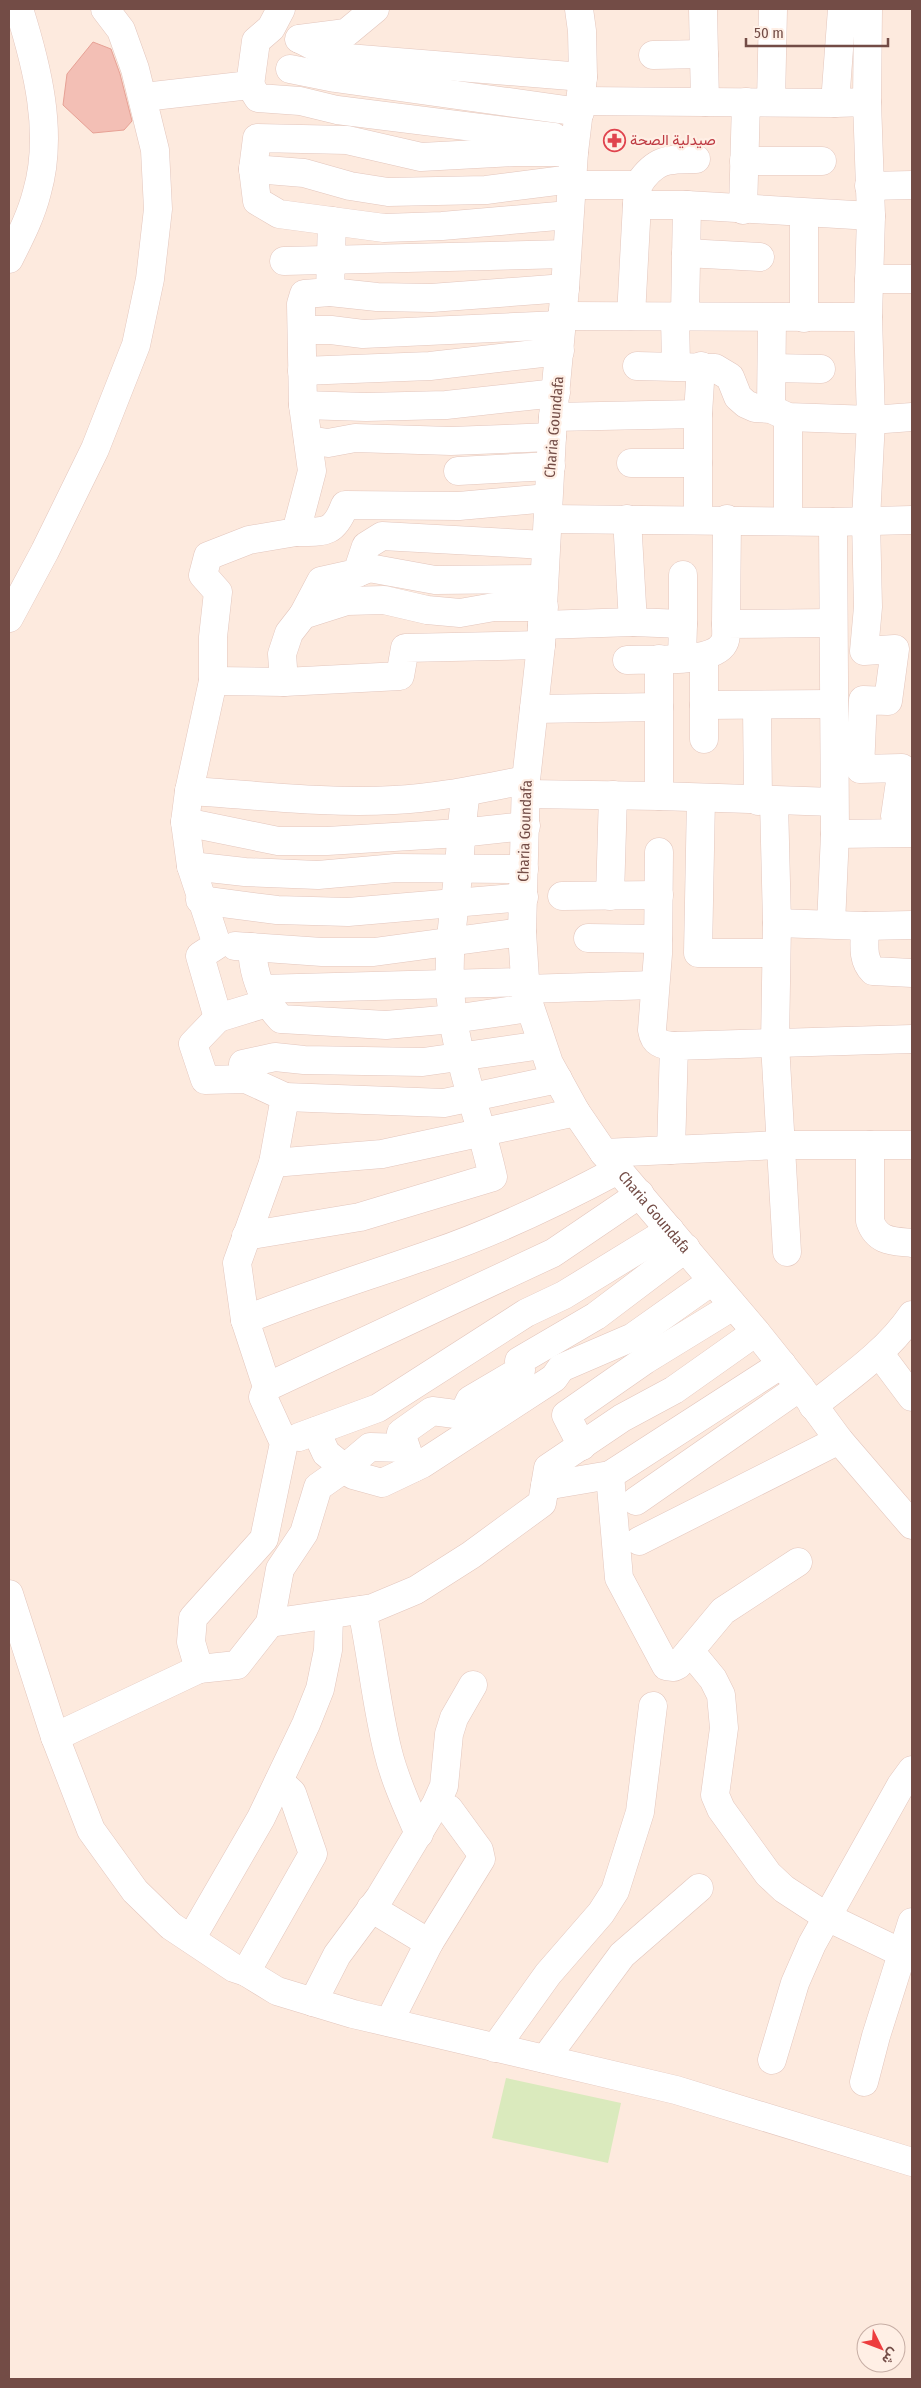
<svg xmlns="http://www.w3.org/2000/svg" width="921" height="2388" font-family="'Fira Sans Condensed',Vazirmatn,sans-serif">
	<style>
		.green { fill: #daeabd }
		.building { fill: #f3bfb5; stroke: #e7a195 }
		.lines { fill: none; stroke-linecap: round; stroke-linejoin: round }
		.minor-casing { stroke: #e3c6bd; stroke-width: 29 }
		.minor { stroke: #fff; stroke-width: 28 }
		.labels { text-anchor: middle; dominant-baseline: central; stroke-width: 4.5; stroke-linejoin: round; paint-order: stroke }
		.health-label { font-size: 15px; fill: #be3a42; stroke: #ffefe5; text-anchor: start }
		.street-label { font-size: 15px; fill: #734c46; stroke: #ffefe5 }
	</style>
	<rect width="100%" height="100%" fill="#fdeade"/>
	<!-- green -->
	<path class="green" d="M506,2078L621,2103L608,2163L492,2138Z"/>
	<!-- building -->
	<path class="building" d="M93,42L111,49L120,74L132,121L124,130L93,133L63,105L67,74Z"/>
	<g class="lines">
		<defs>
			<g id="minor">
				<path id="s1" d="M579,9L582,31L583,77L574,152L565,288L553,417L541,645L526,780L522,932L526,995L549,1063L576,1112L604,1153L756,1332L800,1387L839,1440L912,1525"/>
				<path d="M703,9L705,102"/>
				<path d="M842,9L835,103L867,102L871,216L868,317L871,420L866,520L868,607L864,651L895,649L888,701L863,700L860,769L902,768L895,816L912,815"/>
				<path d="M299,39L346,33L375,9"/>
				<path d="M300,39L335,57L583,77"/>
				<path d="M653,55L704,54"/>
				<path d="M290,69L335,78L580,112"/>
				<path d="M250,85L258,98L300,101L337,110L554,137"/>
				<path d="M144,97L250,85L256,41L271,28L281,9"/>
				<path d="M581,101L835,103"/>
				<path d="M771,102L773,9"/>
				<path d="M867,102L868,9"/>
				<path d="M744,161H822"/>
				<path d="M253,169L304,173L350,186L388,192L486,190L572,179"/>
				<path d="M571,185H638"/>
				<path d="M869,186L912,185"/>
				<path d="M637,205H687L871,216"/>
				<path d="M743,210L746,102"/>
				<path d="M569,215L442,226L384,228L279,214L257,201L253,169L257,138L347,140L421,157L516,152H574"/>
				<path d="M686,253L760,257"/>
				<path d="M9,259C20,237 31,216 37,192C54,133 37,66 19,9"/>
				<path d="M284,261L566,254"/>
				<path d="M869,279H912"/>
				<path d="M330,292L377,297L431,298L565,288"/>
				<path d="M562,316L868,317"/>
				<path d="M631,316L638,185C655,159 667,159 696,159"/>
				<path d="M675,316L676,366"/>
				<path d="M685,316L687,205"/>
				<path d="M804,318V213"/>
				<path d="M302,330H331L363,334L560,325"/>
				<path d="M637,366L715,368L730,377L738,397L746,404L755,408L771,409L788,417L871,420L912,417"/>
				<path d="M772,368L821,369"/>
				<path d="M302,371L430,366L560,351"/>
				<path d="M303,405L366,407L446,405L556,393"/>
				<path d="M771,409L772,318"/>
				<path d="M553,417L698,414"/>
				<path d="M308,440L328,443L355,438L451,441L552,437"/>
				<path d="M631,463H698"/>
				<path d="M458,471L551,466"/>
				<path d="M548,519L833,522L912,520"/>
				<path d="M627,519L633,622L683,624L682,658"/>
				<path d="M698,520V414L701,366"/>
				<path d="M788,521V417"/>
				<path d="M296,532C325,532 334,534 345,505L459,506L548,498"/>
				<path d="M357,573L369,568L435,580L544,579"/>
				<path d="M303,615L321,581L357,573L366,546L382,536L546,545"/>
				<path d="M9,618L45,551L95,449L136,345L150,279L158,209L155,150L135,69L121,30L105,9"/>
				<path d="M683,624V575"/>
				<path d="M726,624L727,519"/>
				<path d="M542,625L633,622"/>
				<path d="M659,659V796"/>
				<path d="M627,660C649,659 713,664 724,643C727,638 726,630 726,624L833,623"/>
				<path d="M213,681L284,682L282,654L289,633L303,615L347,601L384,600L427,610L460,613L494,607H544"/>
				<path d="M284,682L400,676L405,648L541,645"/>
				<path d="M704,705L833,704"/>
				<path d="M757,706L758,801"/>
				<path d="M534,709L659,707"/>
				<path d="M704,739V657"/>
				<path d="M189,791C257,795 327,804 394,800C439,798 483,788 526,780"/>
				<path d="M527,794L659,796L834,802"/>
				<path d="M701,798L698,953H775"/>
				<path d="M774,802L777,923L775,1044L787,1252"/>
				<path d="M185,822L278,841H327L460,833L526,826"/>
				<path d="M835,834L912,833"/>
				<path d="M659,852L658,954L652,1030C654,1043 661,1045 674,1046"/>
				<path d="M191,866L245,872L318,875L396,868L524,869"/>
				<path d="M562,896L659,895"/>
				<path d="M610,896L613,795"/>
				<path d="M200,900L277,910L348,912L524,897"/>
				<path d="M777,923L865,926L912,925"/>
				<path d="M831,924L835,834L833,522"/>
				<path d="M865,926C865,942 861,959 873,971L912,973"/>
				<path d="M588,938L658,939"/>
				<path d="M235,946L322,952H374L522,932"/>
				<path d="M252,947C253,975 262,999 281,1019L386,1025L453,1019L529,1008"/>
				<path d="M261,989L524,982"/>
				<path d="M525,989L654,985"/>
				<path d="M267,1003L218,1018L200,956L217,945L191,866L185,822L189,791L213,681V637L218,592L203,575L208,556L249,540L296,532L312,471L303,405L301,304L304,294L330,292L332,221"/>
				<path d="M246,1079L243,1064L275,1057L304,1060L423,1062L542,1045"/>
				<path d="M285,1097L444,1103L558,1079"/>
				<path d="M870,1145V1221C877,1242 893,1241 912,1243"/>
				<path d="M671,1150L674,1046L912,1039"/>
				<path d="M604,1153L780,1145H912"/>
				<path d="M273,1163L382,1154L576,1112"/>
				<path d="M246,1236L360,1217L493,1177C479,1113 452,1050 450,985C448,945 455,906 459,867C461,842 462,817 466,792"/>
				<path d="M245,1320C306,1295 369,1276 431,1254C496,1232 558,1202 618,1170"/>
				<path d="M879,1353L912,1397"/>
				<path d="M267,1387L553,1253L640,1194"/>
				<path d="M813,1406C848,1378 887,1352 912,1315"/>
				<path d="M316,1431L326,1453L353,1475L382,1483L422,1464L554,1378L561,1368L633,1337L712,1281"/>
				<path d="M299,1437L378,1408L526,1313L564,1295L670,1230"/>
				<path d="M582,1446L566,1415L645,1360L733,1306"/>
				<path d="M413,1468L401,1433L432,1411L463,1415L470,1400L521,1370L519,1361L596,1316L686,1248"/>
				<path d="M610,1475L619,1578L666,1666L674,1667L678,1665L723,1611L798,1562"/>
				<path d="M545,1486L610,1475L782,1364"/>
				<path d="M636,1501L800,1387"/>
				<path d="M639,1541L839,1440"/>
				<path d="M9,1594L55,1737L91,1830L135,1891L171,1926L234,1968L246,1972L277,1991L353,2014L676,2090L912,2162"/>
				<path d="M362,1610C372,1657 376,1705 388,1752C395,1781 408,1808 419,1834"/>
				<path d="M270,1623L373,1608L416,1590L471,1555L542,1503L548,1468L622,1418L674,1390L756,1332"/>
				<path d="M690,1651L713,1679L721,1695L724,1728L715,1795L721,1809L768,1874L784,1889L827,1917L912,1958"/>
				<path d="M199,1669L237,1665L270,1623L280,1569L304,1533L318,1487L345,1468L370,1447L405,1448"/>
				<path d="M55,1737L199,1669L191,1642L193,1618L264,1539L284,1443L263,1397L267,1387L245,1320L237,1263L273,1163L285,1097L246,1079L205,1080L193,1044L218,1018"/>
				<path d="M371,1908L429,1943"/>
				<path d="M191,1939L261,1818L306,1724L320,1689L328,1650L329,1615"/>
				<path d="M246,1972L313,1854L292,1793L279,1781"/>
				<path d="M313,2002L337,1955L380,1897L436,1804L444,1786L449,1734L454,1718L473,1685"/>
				<path d="M389,2022L429,1943L481,1859L479,1850L449,1809"/>
				<path d="M495,2048L548,1974L601,1913L615,1891L640,1812L653,1706"/>
				<path d="M545,2059L622,1955L699,1888"/>
				<path d="M772,2060L795,1983L812,1944L901,1785L912,1770"/>
				<path d="M864,2082L876,2036L912,1922"/>
			</g>
		</defs>
		<!-- minor casing -->
		<use href="#minor" class="minor-casing"/>
		<!-- minor -->
		<use href="#minor" class="minor"/>
	</g>
	<!-- icons -->
	<defs>
		<symbol id="pharmacy-ring" viewBox="-11 -11 22 22"><circle r="9.5" fill="#ffefe5" stroke="#e0444e" stroke-width="1.5"/><path d="M-2-6h4v4h4v4h-4v4h-4v-4h-4v-4h4Z" fill="#e0444e"/></symbol>
	</defs>
	<g fill-rule="evenodd">
		<use href="#pharmacy-ring" x="602" y="128" width="25" height="25"/>
	</g>
	<g class="labels">
		<!-- health labels -->
		<g class="health-label">
			<text x="630" y="140">صيدلية الصحة</text>
		</g>
		<!-- street labels -->
		<g class="street-label">
			<text transform="translate(554 427) rotate(-85)">Charia Goundafa</text>
			<text transform="translate(525 831) rotate(-88)">Charia Goundafa</text>
			<text stroke="none"><textPath href="#s1" startOffset="1244">Charia Goundafa</textPath></text>
		</g>
	</g>
	<!-- border -->
	<rect width="921" height="2388" fill="none" stroke="#734c46" stroke-width="20"/>
	<!-- north arrow -->
	<g transform="translate(881 2348) rotate(132)"><circle r="24" fill="#ffefe5" stroke="#c7aea5"/>
	<path d="M0-4L9 19L0 12L-9 19Z" fill="#ed3d3e"/>
	<text y="-8" font-size="14" font-weight="bold" text-anchor="middle" fill="#734c46">ش</text>
	</g>
	<!-- scale -->
	<path d="M746 38v8h142v-8" fill="none" stroke="#734c46" stroke-width="2.5"/>
	<text x="754" y="38" font-size="15" fill="#734c46" stroke="#ffefe5" stroke-width="4" paint-order="stroke">50 m</text>
</svg>
